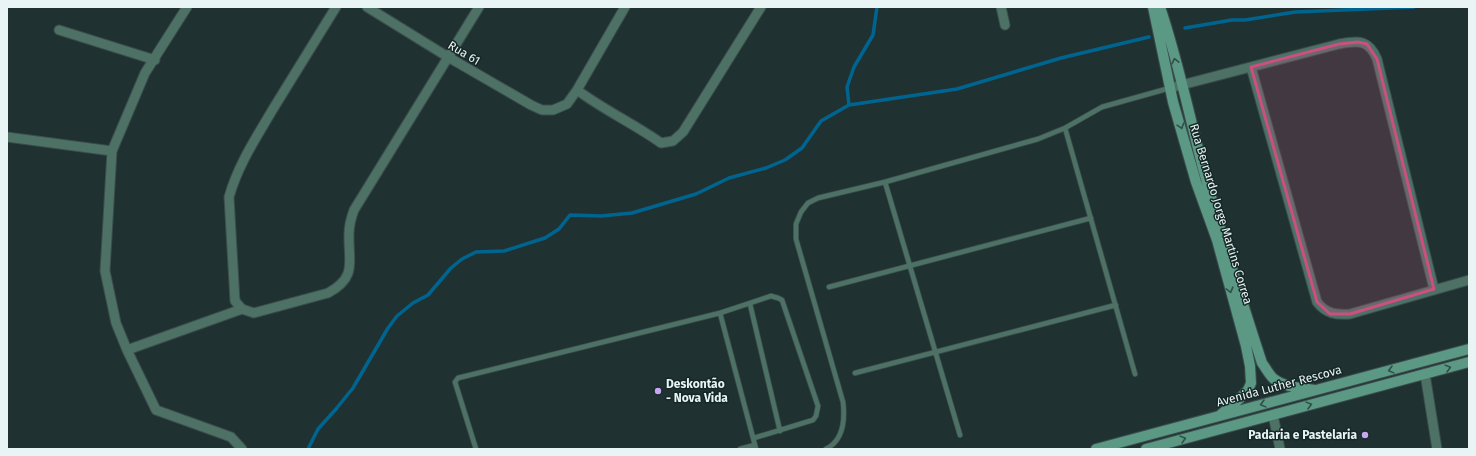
<svg xmlns="http://www.w3.org/2000/svg" width="1476" height="456" font-family="'Fira Sans',sans-serif">
	<style>
		.lines { fill: none; stroke-linecap: round; stroke-linejoin: round }
		.stream { stroke: #006490; stroke-width: 3.5 }
		.lane-casing { stroke: #3b4d4c; stroke-width: 6 }
		.street-casing { stroke: #3b4d4c; stroke-width: 11 }
		.secondary-casing { stroke: #3b4d4c; stroke-width: 12 }
		.lane { stroke: #4d7265; stroke-width: 4.5 }
		.street { stroke: #4d7265; stroke-width: 9 }
		.secondary { stroke: #5b9984; stroke-width: 10 }
		.oneway { stroke: #2e5048 }
		.marked { fill: #cc4f81; fill-opacity: 0.2; stroke: #cc4f81; stroke-width: 3; stroke-linejoin: round }
		.poi-dot { fill: #c6a6f0; stroke: #152827; stroke-width: 1.5 }
		.labels { text-anchor: middle; dominant-baseline: central; stroke-width: 3; stroke-linejoin: round; paint-order: stroke }
		.street-label { font-size: 12px; fill: #e9f4f4; stroke: #152827 }
		.poi-label { font-size: 12px; font-weight: bold; fill: #e9f4f4; stroke: #152827; text-anchor: start }
	</style>
	<rect width="100%" height="100%" fill="#1f3231"/>
	<g class="lines">
		<!-- stream -->
		<path class="stream" d="M1185,28L1232,20H1245L1295,12L1414,7
			M849,105L847,87L854,67L873,35L877,7
			M308,449L318,429L336,409L353,388L388,328L397,316L413,303L428,295L451,268L462,259L476,252L504,251L545,238L559,229L570,215L601,216L632,213L696,194L729,178L766,168L785,160L802,148L821,121L849,105L957,89L1061,58L1149,37"/>
		<defs>
			<path id="lane" d="M1065,128L1135,374
				M885,182L960,435
				M829,287L1091,218
				M750,304L780,431
				M720,313L756,449
				M855,373L1116,305
				M476,449L455,382L458,378L720,313L771,296L778,298L782,300L818,406L816,416L813,420L754,438
				M740,449L755,445
				M826,449C844,440 845,419 843,402L796,239V224L801,212L808,203L818,198L885,182L1038,139L1065,128L1102,107L1170,88"/>
			<path id="street" d="M187,7L145,73L112,151L105,271L116,323L127,350L156,410L231,437L242,449
				M336,7C315,41 294,75 273,109C256,138 238,165 229,197L235,301L242,309L254,313L328,293C358,277 348,261 349,234C349,225 351,218 354,210L479,7
				M367,7L448,57L531,105L542,110H553L567,104L577,90L625,7
				M1001,7L1005,25
				M59,30L155,60
				M1251,67L1317,302C1326,314 1336,315 1350,314L1469,280
				M1170,88L1339,44C1359,40 1369,40 1377,59L1434,289
				M577,90C604,110 634,124 661,143L673,141L683,132L761,7
				M7,137L112,151
				M127,350L242,309
				M1425,374L1437,449
				M1273,415L1280,449"/>
			<path id="secondary" d="M1153,7L1173,102L1196,182L1217,240L1246,346L1250,366L1251,383L1248,390L1237,401L1219,416
				M1160,7C1178,60 1189,115 1203,168C1221,234 1241,299 1262,363C1266,368 1269,375 1274,379C1284,387 1301,388 1314,390
				M1096,449L1469,349
				M1146,449L1469,362"/>
		</defs>
		<!-- lane casing -->
		<use href="#lane" class="lane-casing"/>
		<!-- street casing -->
		<use href="#street" class="street-casing"/>
		<!-- secondary casing -->
		<use href="#secondary" class="secondary-casing"/>
		<!-- lane -->
		<use href="#lane" class="lane"/>
		<!-- street -->
		<use href="#street" class="street"/>
		<!-- secondary -->
		<use href="#secondary" class="secondary"/>
	</g>
	<!-- one-way arrows -->
	<defs><path id="oneway-chevron" d="M-2-3.5L2.5 0L-2 3.5" fill="none" stroke-width="1.6" stroke-linecap="round" stroke-linejoin="round"/></defs>
	<g class="oneway">
		<use href="#oneway-chevron" transform="translate(1175 61) rotate(-104)"/>
		<use href="#oneway-chevron" transform="translate(1181 126) rotate(73)"/>
		<use href="#oneway-chevron" transform="translate(1230 290) rotate(75)"/>
		<use href="#oneway-chevron" transform="translate(1448 368) rotate(-15)"/>
		<use href="#oneway-chevron" transform="translate(1391 370) rotate(165)"/>
		<use href="#oneway-chevron" transform="translate(1263 404) rotate(165)"/>
		<use href="#oneway-chevron" transform="translate(1309 405) rotate(-15)"/>
		<use href="#oneway-chevron" transform="translate(1183 439) rotate(-15)"/>
	</g>
	<!-- marked area -->
	<path class="marked" d="M1358,42L1367,44L1377,59L1434,289L1350,314H1330L1317,302L1251,67L1339,44Z"/>
	<!-- markers -->
	<g class="poi-dot">
		<circle cx="658" cy="391" r="4"/>
		<circle cx="1365" cy="435" r="4"/>
	</g>
	<g class="labels">
		<!-- street labels -->
		<g class="street-label">
			<text transform="translate(464 53) rotate(31)">Rua 61</text>
			<text transform="translate(1221 214) rotate(73)">Rua Bernardo Jorge Martins Correa</text>
			<text transform="translate(1279 386) rotate(-15)">Avenida Luther Rescova</text>
		</g>
		<!-- poi labels -->
		<g class="poi-label">
			<text x="666" y="384">Deskontão<tspan x="666" dy="14">- Nova Vida</tspan></text>
			<text x="1357" y="435" text-anchor="end">Padaria e Pastelaria</text>
		</g>
	</g>
	<!-- border -->
	<rect width="1476" height="456" fill="none" stroke="#e9f4f4" stroke-width="16"/>
</svg>
